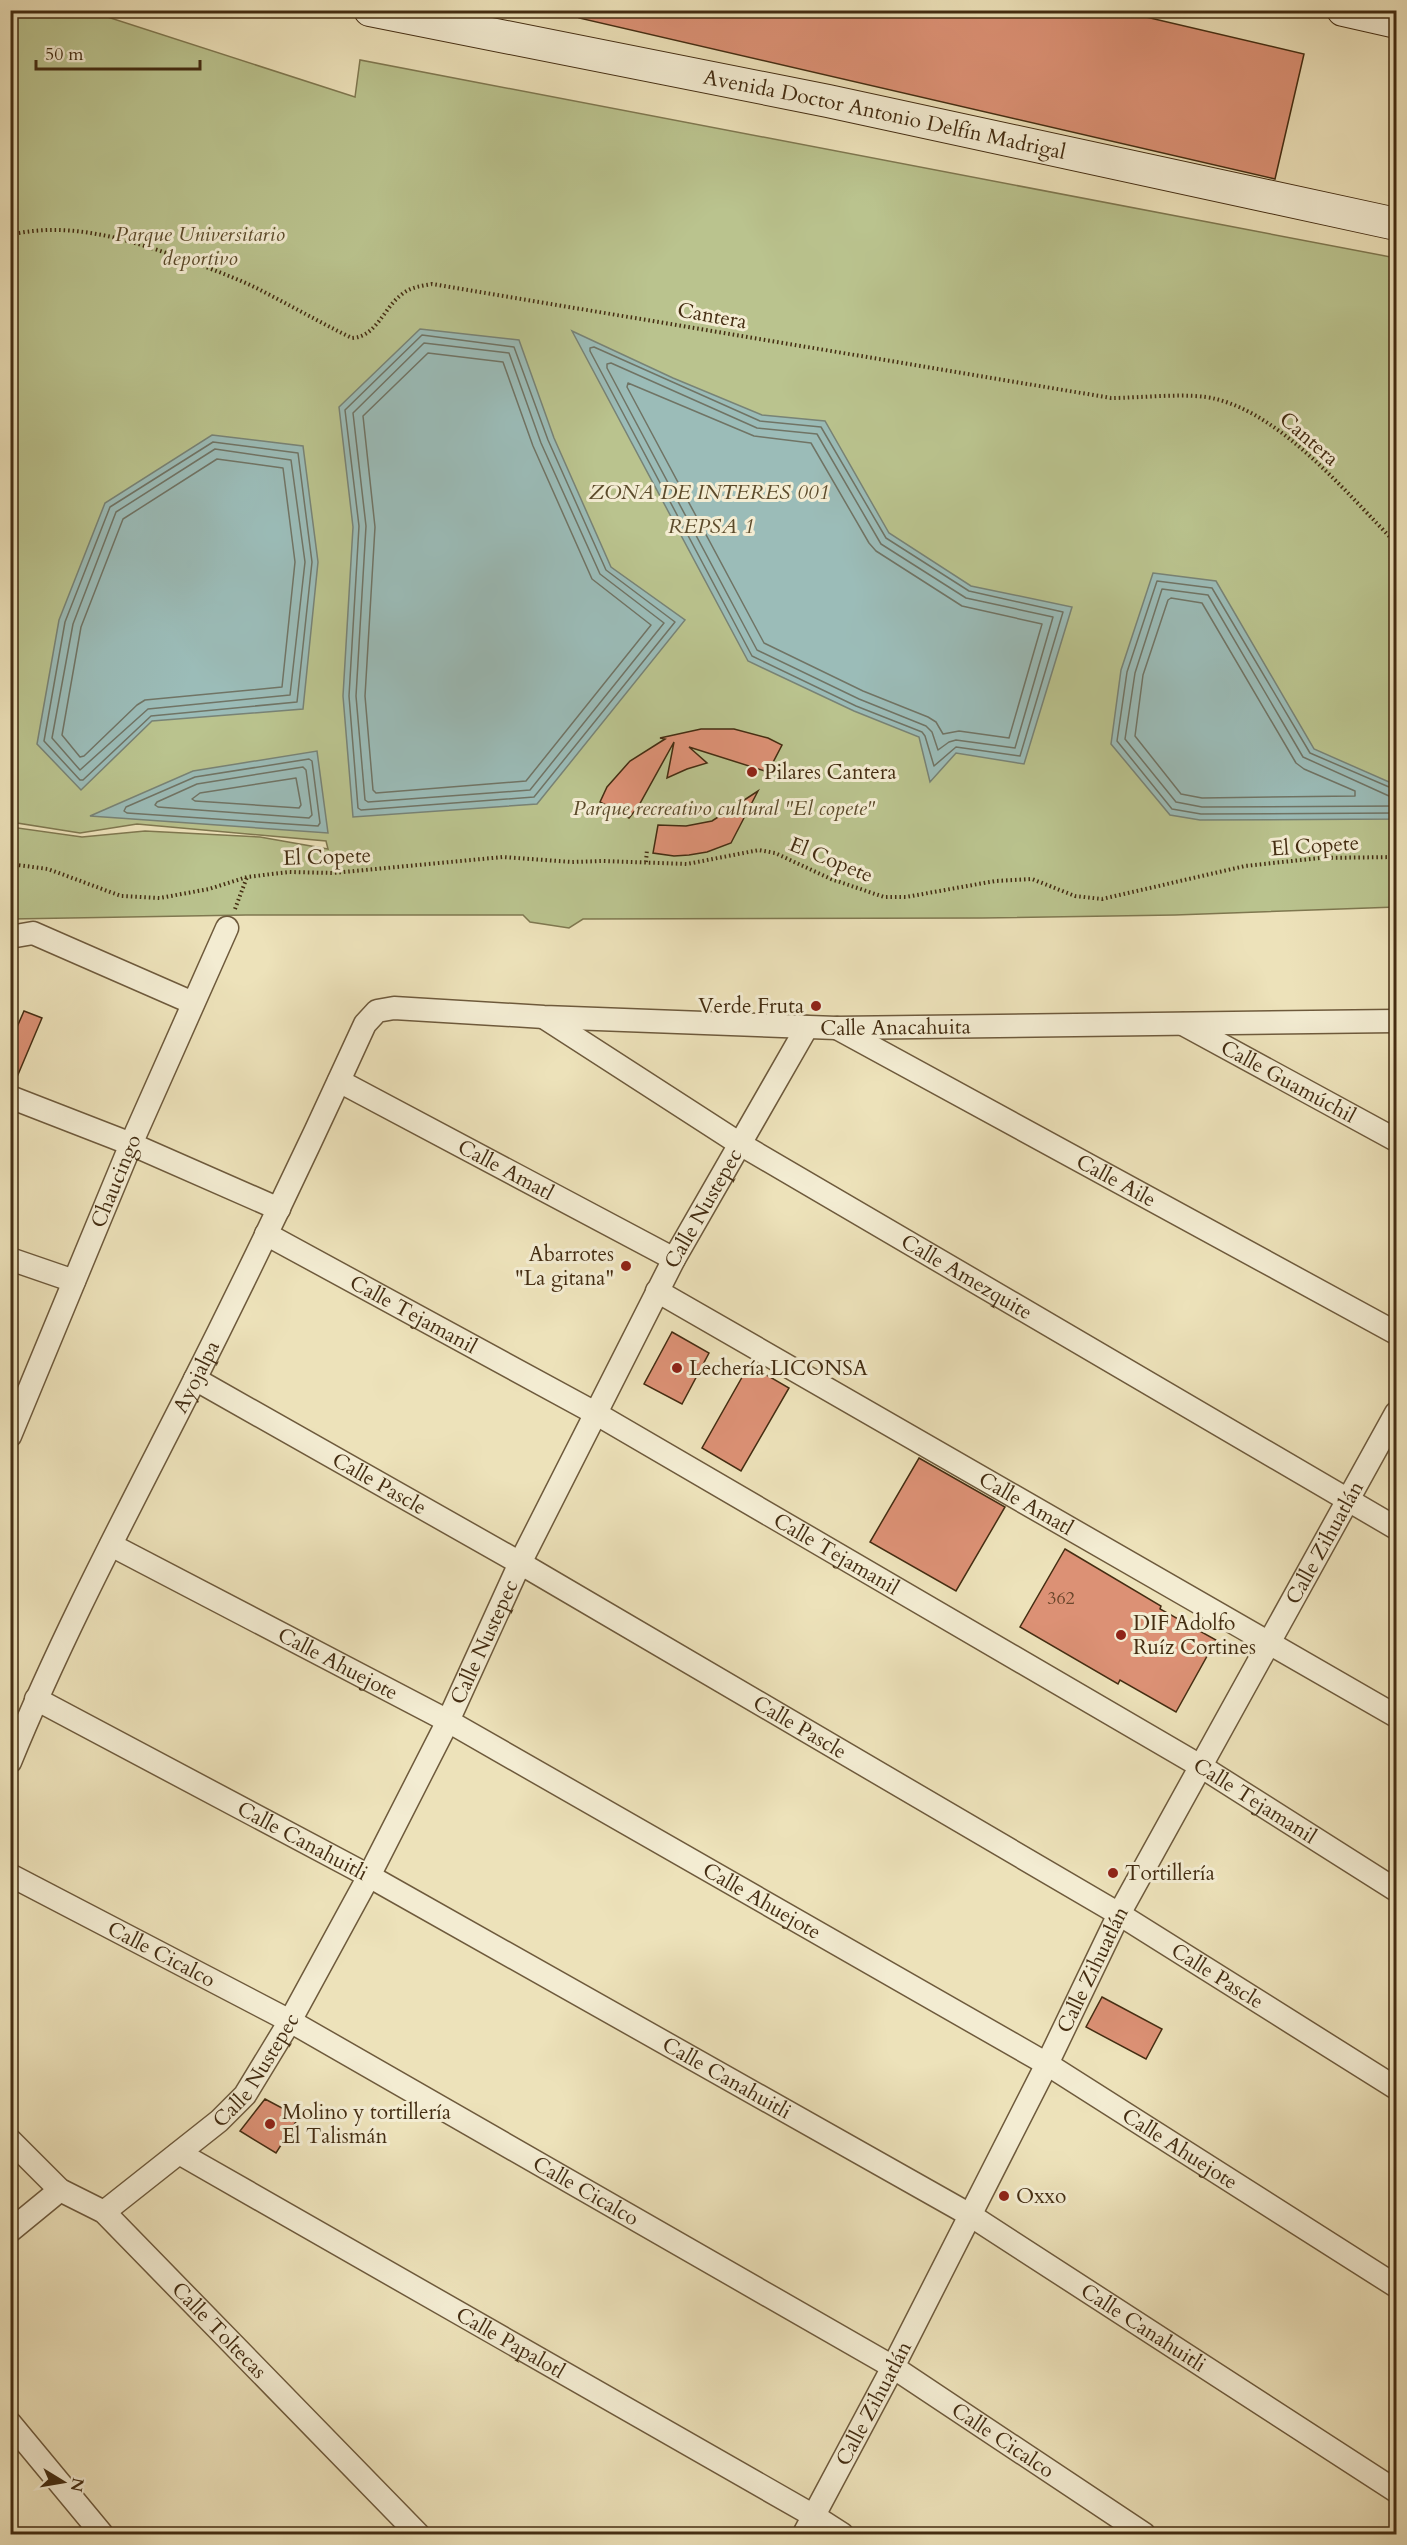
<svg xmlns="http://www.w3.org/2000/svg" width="1407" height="2545" font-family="Cardo,serif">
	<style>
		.green { fill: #bac38e; stroke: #7f7850; stroke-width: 1.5 }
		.water { fill: #9bbcb8; stroke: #788376; stroke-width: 1.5 }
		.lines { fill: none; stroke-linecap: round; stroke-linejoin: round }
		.shore { stroke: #707465; stroke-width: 1.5 }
		.building { fill: #dc9175; stroke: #442d12; stroke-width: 1.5 }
		.street-casing { stroke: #6e5a3c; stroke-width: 25 }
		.secondary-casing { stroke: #442d12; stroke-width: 34 }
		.path { stroke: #442d12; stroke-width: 4; stroke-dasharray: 1.5 3; stroke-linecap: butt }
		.street { stroke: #f3ecd2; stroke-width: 22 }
		.secondary { stroke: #f3ecd2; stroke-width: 32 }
		.poi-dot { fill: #8f2418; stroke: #f3ecd2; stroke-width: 2 }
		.labels { text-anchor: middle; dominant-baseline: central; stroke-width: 6; stroke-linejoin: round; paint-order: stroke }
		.number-label { font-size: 18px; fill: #6a462b }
		.street-label { font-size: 21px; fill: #442d12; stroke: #f3ecd2 }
		.park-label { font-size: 21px; font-style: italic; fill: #5c4b2b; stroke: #f3ecd2 }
		.poi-label { font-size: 21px; fill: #442d12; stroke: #f3ecd2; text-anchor: start }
	</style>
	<rect width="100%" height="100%" fill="#ede2ba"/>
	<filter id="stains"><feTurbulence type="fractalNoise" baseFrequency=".00333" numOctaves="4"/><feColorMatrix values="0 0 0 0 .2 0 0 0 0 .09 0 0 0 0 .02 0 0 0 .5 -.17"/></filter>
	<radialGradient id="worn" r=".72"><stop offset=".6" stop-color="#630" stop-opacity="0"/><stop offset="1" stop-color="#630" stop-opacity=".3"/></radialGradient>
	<!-- green -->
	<path class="green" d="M34,11H89L355,97L360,60L1396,258V907L1175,915L982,918L583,919L569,928L530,922L523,915H246L11,919V827L82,837L145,831L260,837L328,849L326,841L137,824L80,833L11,822V17Z"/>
	<!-- water -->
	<path class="water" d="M420,329L519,340L554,438L611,567L685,620L537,804L353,817L343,696L353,527L339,407Z
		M572,331L673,378L762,415L825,421L889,533L971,586L1072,607L1024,764L956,753L930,782L919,737L854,711L748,661Z
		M212,435L303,446L318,562L303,709L152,721L81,790L37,744L59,620L105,503Z
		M1153,573L1216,581L1314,749L1396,785V819L1200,820L1170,815L1111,744L1121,670Z
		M317,751L328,833L90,816L193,771Z"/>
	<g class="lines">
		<!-- shore -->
		<path class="shore" d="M422,335L514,347L548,440L606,570L675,622L534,797L361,810L358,808L349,696L359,526L345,410Z
			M424,343L509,353L541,443L600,574L664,623L530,790L368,802L365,800L356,696L366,526L353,413Z
			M594,347L760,421L821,427L886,538L969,591L1063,612L1020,756L956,747L934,766L925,736L922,732L856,706L752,656L590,351V348Z
			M428,353L503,362L533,446L592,579L651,625L526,781L376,793L373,790L365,696L375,527L363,416Z
			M611,363L757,428L817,434L881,544L966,598L1053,617L1015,748L956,740L949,742L938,750L932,732L926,726L859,699L757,650L607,368V364Z
			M628,383L754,436L811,443L869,543L876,551L962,606L1042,624L1009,738L959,731L943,734L936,722L928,717L863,691L764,643L627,387Z
			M213,442L298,453L312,562L297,702L151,716L83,780H80L44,741L65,622L110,507Z
			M215,449L291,460L305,562L290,695L148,709L80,770L52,738L73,624L116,512Z
			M217,459L283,468L295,562L282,687L145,700L137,705L84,756L80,757L62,735L81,627L123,519Z
			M1171,598L1202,603L1296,763L1304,769L1355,791V796L1202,798L1181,794L1135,736L1143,675L1168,600Z
			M309,759L312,761L320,823L318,826L127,813L124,811L126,807L195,777Z
			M303,767L306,770L312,815L309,818L158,807L155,805L157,802L197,784Z
			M296,778L301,805L299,808L195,801L192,799L200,793Z
			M1396,790L1310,753L1212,588L1157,581L1127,672L1117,741L1172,809L1201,814L1396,813
			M1396,798L1389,796L1303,757L1208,595L1162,589L1135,673L1125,739L1176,802L1202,807L1396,806"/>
	</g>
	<!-- building -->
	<path class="building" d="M579,10H1116L1304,54L1275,179L579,18Z
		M701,729H734L768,738L782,745L768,772L689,747L707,763L687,769L667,778L674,742L638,807L629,818L600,802L607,787L630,761L665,739L660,738Z
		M758,791L731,843L707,852L689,855L674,856L653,853L658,825L686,826L712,821Z
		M24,1011L42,1018L14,1084H10V1043Z
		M672,1332L709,1353L682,1404L644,1384Z
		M749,1365L789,1388L741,1471L702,1448Z
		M919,1458L1005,1507L956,1591L870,1542Z
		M1065,1549L1161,1606L1160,1609L1216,1640L1176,1712L1120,1680L1118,1684L1020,1627Z
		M1102,1997L1162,2029L1146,2059L1086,2027Z
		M265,2099L299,2117L276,2153L240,2131Z"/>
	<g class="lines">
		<defs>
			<g id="street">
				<path d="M10,937L33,933L193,1003"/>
				<path id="s1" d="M545,1018L740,1144L1396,1528"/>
				<path id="s2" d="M1183,1024L1396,1140"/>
				<path id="s3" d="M837,1028L1396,1333"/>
				<path id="s4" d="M339,1081L674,1259"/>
				<path d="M10,1097L131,1144L279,1209"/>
				<path id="s5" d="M266,1234L595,1413L1202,1767L1396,1890"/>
				<path d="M10,1259L74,1281"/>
				<path id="s6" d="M657,1291L1396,1716"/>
				<path id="s7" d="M195,1379L520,1563L1119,1914L1396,2088"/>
				<path id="s8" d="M10,1436L131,1144L227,928"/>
				<path id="s9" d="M111,1545L448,1721L1047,2064L1396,2286"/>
				<path id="s10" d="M36,1699L369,1876L970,2215L1396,2491"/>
				<path id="s11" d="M10,1762C62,1635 127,1513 189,1391C250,1270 309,1147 365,1024L377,1011L394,1008L544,1017L836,1028L1396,1021"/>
				<path id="s12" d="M10,1875L290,2021L893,2367L1144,2534"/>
				<path id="s13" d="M10,2140L60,2190L104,2212L418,2534"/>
				<path id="s14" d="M179,2153L814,2516L842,2534"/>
				<path id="s15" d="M104,2212L219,2121L245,2095L290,2021L369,1876L448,1721L520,1563L674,1259L807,1027"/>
				<path d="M10,2231L60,2190"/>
				<path d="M10,2423L102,2534"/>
				<path id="s16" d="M804,2534L893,2367L1047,2064L1119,1914L1396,1413"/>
			</g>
			<g id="secondary">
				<path id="s17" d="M370,10L828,101L1396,224"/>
				<path d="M1343,10L1396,22"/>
			</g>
		</defs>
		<!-- street casing -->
		<use href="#street" class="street-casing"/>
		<!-- secondary casing -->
		<use href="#secondary" class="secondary-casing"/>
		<!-- path -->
		<path class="path" d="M10,235C72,220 132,241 190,261C216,271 242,280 266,293C295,308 323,324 352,338C376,337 384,308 401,295C410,287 421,286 432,284L1111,398C1141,398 1190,392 1216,399C1284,416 1348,495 1396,543
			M646,862L647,849
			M10,864L48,869L121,896L160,898L209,889L247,877L289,872L333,873L503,857L572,862L603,861L687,864L759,850L775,853L831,879L884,897H906L995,881L1032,879L1075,896L1102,899L1245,866L1320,858L1396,857
			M235,909L247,877"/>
		<!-- street -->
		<use href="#street" class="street"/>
		<!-- secondary -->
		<use href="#secondary" class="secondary"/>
	</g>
	<!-- markers -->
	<g class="poi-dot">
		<circle cx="752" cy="772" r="6"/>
		<circle cx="816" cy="1006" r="6"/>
		<circle cx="626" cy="1266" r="6"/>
		<circle cx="677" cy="1368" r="6"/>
		<circle cx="1121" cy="1635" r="6"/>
		<circle cx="1113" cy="1873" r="6"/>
		<circle cx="270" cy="2124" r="6"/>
		<circle cx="1004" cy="2196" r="6"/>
	</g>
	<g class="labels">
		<!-- number labels -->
		<g class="number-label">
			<text x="1061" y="1598">362</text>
		</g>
		<!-- street labels -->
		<g class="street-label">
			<text stroke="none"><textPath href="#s17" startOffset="525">Avenida Doctor Antonio Delfín Madrigal</textPath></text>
			<text transform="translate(712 316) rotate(10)">Cantera</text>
			<text transform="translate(1309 439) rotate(41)">Cantera</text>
			<text transform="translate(1315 846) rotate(-4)">El Copete</text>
			<text transform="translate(327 857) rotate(-2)">El Copete</text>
			<text transform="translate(831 860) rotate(22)">El Copete</text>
			<text stroke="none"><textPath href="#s11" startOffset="1356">Calle Anacahuita</textPath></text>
			<text stroke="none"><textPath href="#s2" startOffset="120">Calle Guamúchil</textPath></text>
			<text stroke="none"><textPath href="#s4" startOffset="189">Calle Amatl</textPath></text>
			<text stroke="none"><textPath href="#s8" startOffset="276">Chaucingo</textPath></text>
			<text stroke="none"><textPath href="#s3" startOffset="318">Calle Aile</textPath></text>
			<text stroke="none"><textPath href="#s15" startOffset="1182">Calle Nustepec</textPath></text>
			<text stroke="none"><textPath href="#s1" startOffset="495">Calle Amezquite</textPath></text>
			<text stroke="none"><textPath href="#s5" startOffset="168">Calle Tejamanil</textPath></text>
			<text stroke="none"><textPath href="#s11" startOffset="428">Ayojalpa</textPath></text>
			<text stroke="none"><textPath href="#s7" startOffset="212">Calle Pascle</textPath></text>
			<text stroke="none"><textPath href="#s6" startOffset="426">Calle Amatl</textPath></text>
			<text stroke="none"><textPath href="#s16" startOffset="1120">Calle Zihuatlán</textPath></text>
			<text stroke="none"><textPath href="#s5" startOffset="654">Calle Tejamanil</textPath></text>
			<text stroke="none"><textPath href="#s15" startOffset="696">Calle Nustepec</textPath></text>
			<text stroke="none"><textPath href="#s9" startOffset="256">Calle Ahuejote</textPath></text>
			<text stroke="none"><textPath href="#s7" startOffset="698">Calle Pascle</textPath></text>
			<text stroke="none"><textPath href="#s5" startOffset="1140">Calle Tejamanil</textPath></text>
			<text stroke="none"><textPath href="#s10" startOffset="302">Calle Canahuitli</textPath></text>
			<text stroke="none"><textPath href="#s9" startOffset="742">Calle Ahuejote</textPath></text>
			<text stroke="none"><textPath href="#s12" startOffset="171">Calle Cicalco</textPath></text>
			<text stroke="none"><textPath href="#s16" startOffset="634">Calle Zihuatlán</textPath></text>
			<text stroke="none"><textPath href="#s7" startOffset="1184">Calle Pascle</textPath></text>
			<text stroke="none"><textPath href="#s15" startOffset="210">Calle Nustepec</textPath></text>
			<text stroke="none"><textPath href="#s10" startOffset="788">Calle Canahuitli</textPath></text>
			<text stroke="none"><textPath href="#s9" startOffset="1228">Calle Ahuejote</textPath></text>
			<text stroke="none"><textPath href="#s12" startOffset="657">Calle Cicalco</textPath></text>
			<text stroke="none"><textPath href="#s10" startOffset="1274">Calle Canahuitli</textPath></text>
			<text stroke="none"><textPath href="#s13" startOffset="285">Calle Toltecas</textPath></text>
			<text stroke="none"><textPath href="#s14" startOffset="382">Calle Papalotl</textPath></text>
			<text stroke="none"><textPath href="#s16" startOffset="148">Calle Zihuatlán</textPath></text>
			<text stroke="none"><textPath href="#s12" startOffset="1143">Calle Cicalco</textPath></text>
		</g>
		<!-- park labels -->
		<g class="park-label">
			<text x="200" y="234">Parque Universitario<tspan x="200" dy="24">deportivo</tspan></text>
			<text x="709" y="492">ZONA DE INTERES 001</text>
			<text x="711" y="526">REPSA 1</text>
			<text x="724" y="808">Parque recreativo cultural "El copete"</text>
		</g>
		<!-- poi labels -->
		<g class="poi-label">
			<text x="764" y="772">Pilares Cantera</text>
			<text x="804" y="1006" text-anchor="end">Verde Fruta</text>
			<text x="614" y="1254" text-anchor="end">Abarrotes<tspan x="614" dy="24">"La gitana"</tspan></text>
			<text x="689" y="1368">Lechería LICONSA</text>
			<text x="1133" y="1623">DIF Adolfo<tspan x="1133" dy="24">Ruíz Cortines</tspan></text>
			<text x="1125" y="1873">Tortillería</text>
			<text x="282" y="2112">Molino y tortillería<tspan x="282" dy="24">El Talismán</tspan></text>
			<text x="1016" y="2196">Oxxo</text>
		</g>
	</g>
	<!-- margin -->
	<rect width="1407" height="2545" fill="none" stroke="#ede2ba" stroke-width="36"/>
	<rect x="12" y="12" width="1383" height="2521" fill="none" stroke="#442d12" stroke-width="3"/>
	<rect x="18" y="18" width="1371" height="2509" fill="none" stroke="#442d12" stroke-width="1.5"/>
	<!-- north arrow -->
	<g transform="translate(63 2482) rotate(101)" stroke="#f3ecd2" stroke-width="4.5" paint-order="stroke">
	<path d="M0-4.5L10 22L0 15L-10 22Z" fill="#442d12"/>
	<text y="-9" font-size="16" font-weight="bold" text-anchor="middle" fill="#442d12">N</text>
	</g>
	<!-- scale -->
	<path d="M36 60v9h164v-9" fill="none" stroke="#442d12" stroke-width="3"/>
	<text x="45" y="60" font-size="18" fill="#442d12" stroke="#f3ecd2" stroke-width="4.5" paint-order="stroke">50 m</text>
	<rect width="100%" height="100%" filter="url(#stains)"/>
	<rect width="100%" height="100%" fill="url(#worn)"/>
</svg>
